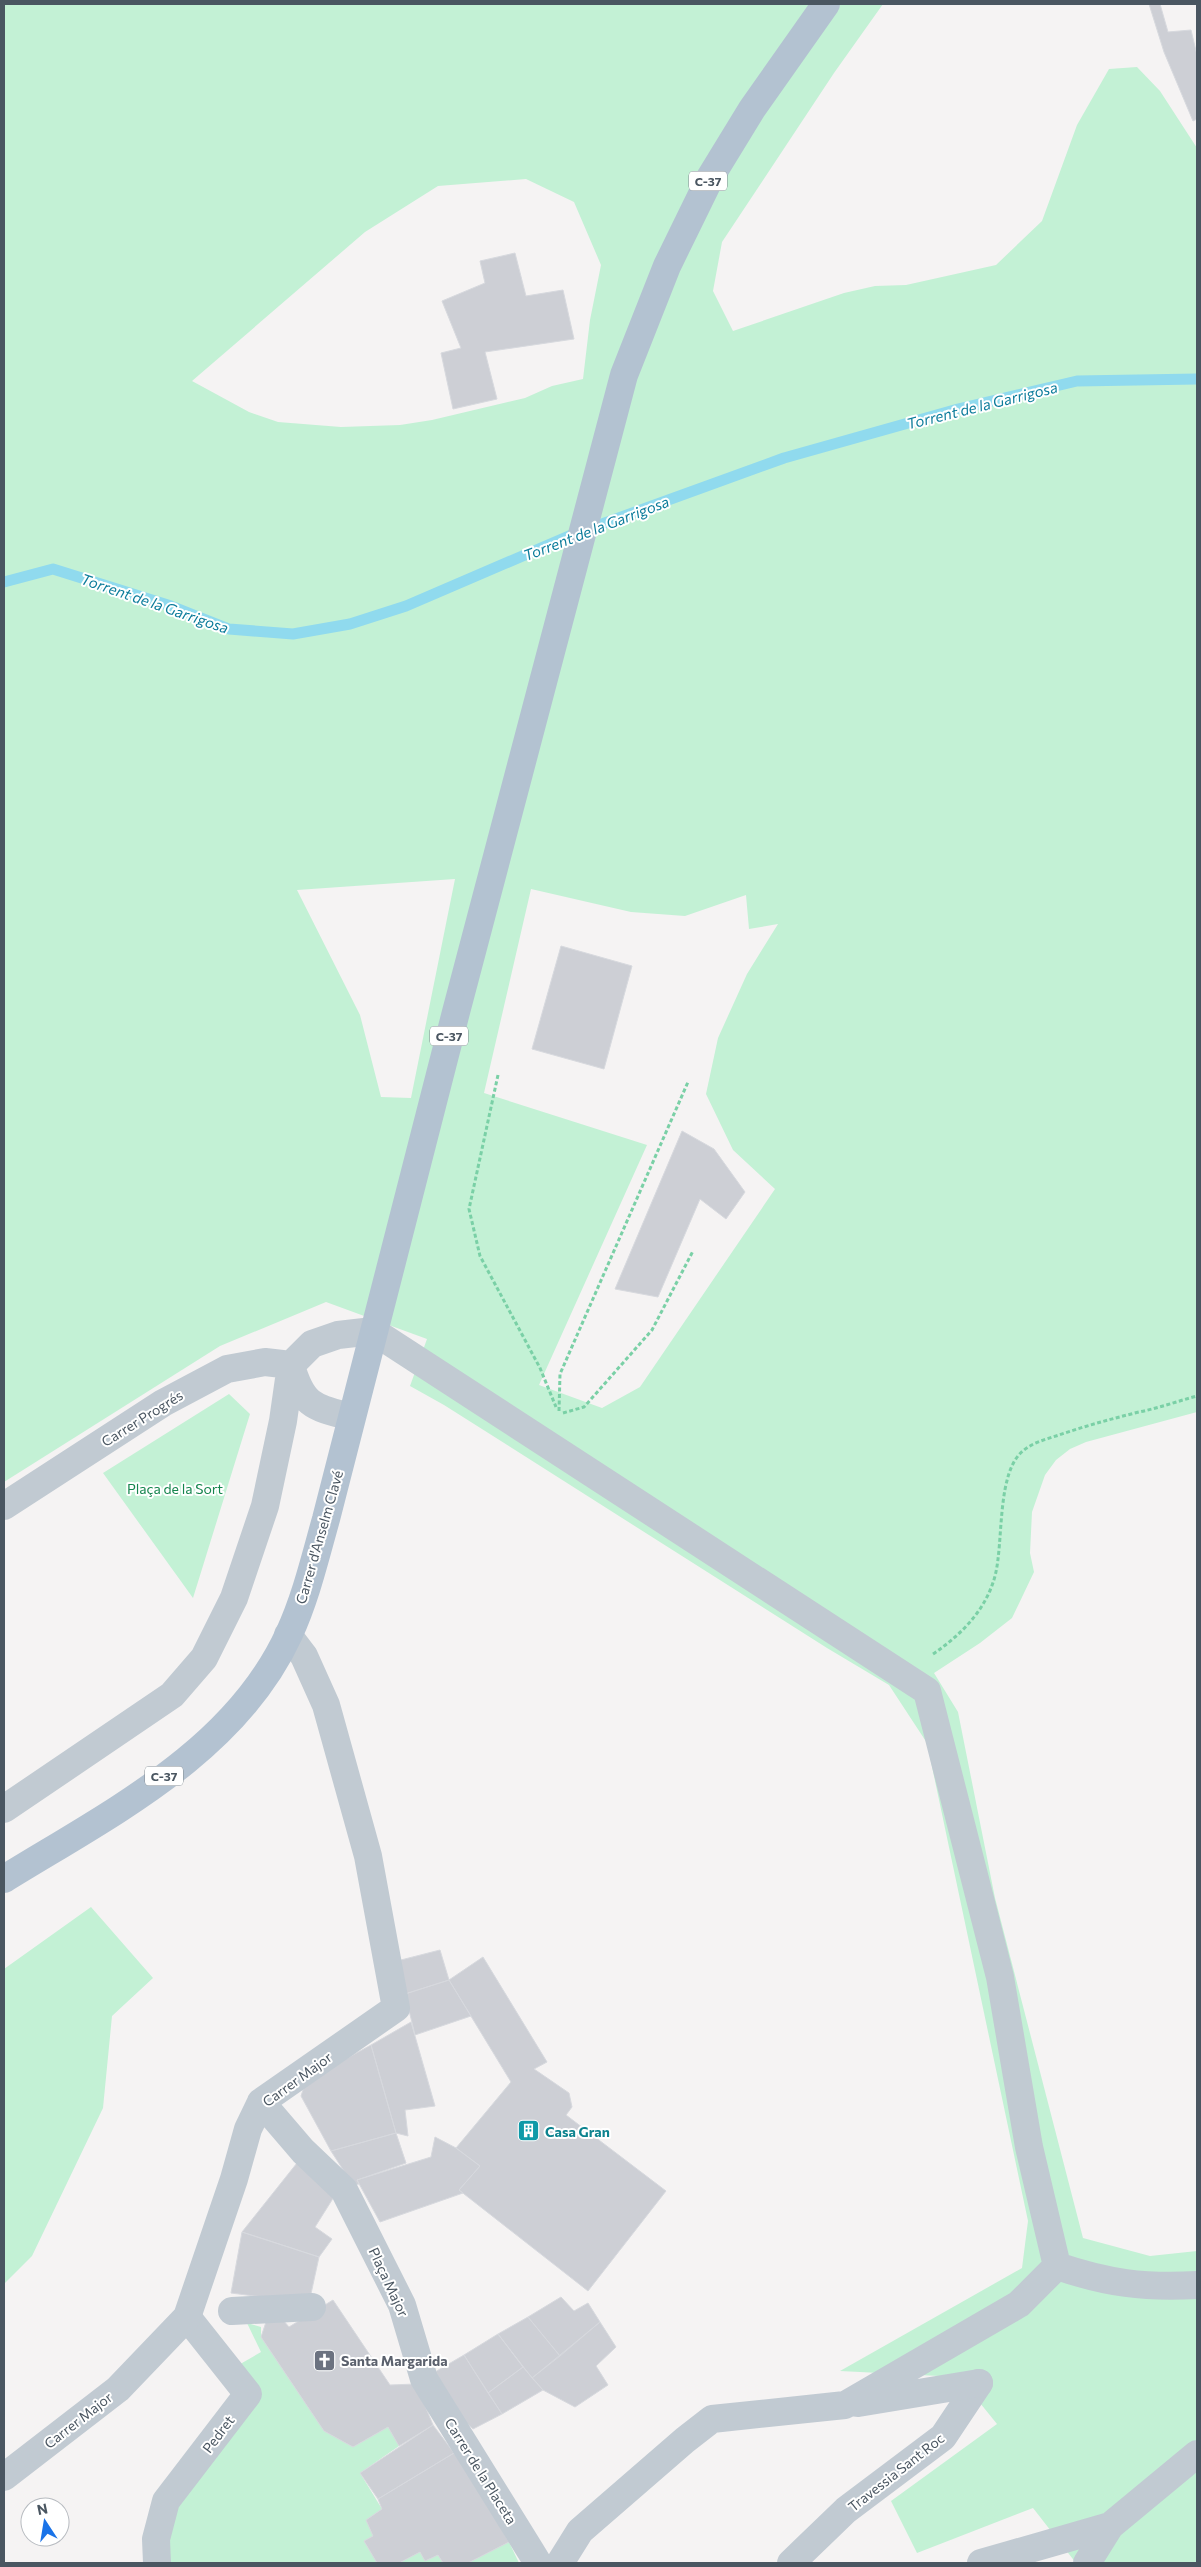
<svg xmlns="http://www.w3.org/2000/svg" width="1201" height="2567" font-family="Commissioner,sans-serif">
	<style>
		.green { fill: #c3f1d5; fill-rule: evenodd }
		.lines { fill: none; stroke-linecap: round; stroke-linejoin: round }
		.stream { stroke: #90daee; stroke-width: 11 }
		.building { fill: #cdcfd5; stroke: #d7d9de }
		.path { stroke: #7ad0a6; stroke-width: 3; stroke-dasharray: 4 2.5; stroke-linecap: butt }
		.pedestrian { stroke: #c1cad2; stroke-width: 28 }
		.minor { stroke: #c1cad2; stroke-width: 28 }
		.primary { stroke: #b3c2d1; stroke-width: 28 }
		.labels { text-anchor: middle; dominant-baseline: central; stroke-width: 4; stroke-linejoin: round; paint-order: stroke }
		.shield { fill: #fff; stroke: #808990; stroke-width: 1 }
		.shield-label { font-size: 12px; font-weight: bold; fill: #4a5661 }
		.street-label { font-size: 14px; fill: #4a5661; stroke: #fff }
		.park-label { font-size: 14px; fill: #17864f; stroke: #fff }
		.culture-label { font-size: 14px; font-weight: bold; fill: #0d838f; stroke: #fff; text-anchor: start }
		.worship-label { font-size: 14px; font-weight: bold; fill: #5b616d; stroke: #fff; text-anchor: start }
		.water-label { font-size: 15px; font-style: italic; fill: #0c7c9b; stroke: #fff }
	</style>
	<rect width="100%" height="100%" fill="#f5f3f3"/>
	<!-- green -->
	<path class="green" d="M4,4H883L834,73L722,242L713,291L733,331L844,293L875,286L906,285L996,265L1042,221L1077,125L1109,69L1137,67L1160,91L1197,148V1412L1086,1442L1070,1449L1056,1460L1045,1475L1032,1512L1030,1553L1034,1572L1012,1618L980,1643L934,1673L958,1712L995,1898L1083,2238L1150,2256L1197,2251V2563H1076L1033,2508L917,2553L891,2501L997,2424L959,2377L840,2371L1022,2268L1028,2221L927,1743L889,1685L827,1648L444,1405L410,1386L427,1339L326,1302L220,1346L4,1482ZM526,179L574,202L601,265L590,320L583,379L552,386L525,398L432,420L400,425L341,427L278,422L249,412L192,381L365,232L438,186ZM455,879L411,1098L381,1097L360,1015L297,890ZM531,889L631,912L685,916L746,895L749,929L778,924L747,974L718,1038L706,1094L733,1150L775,1189L640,1387L602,1408L539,1385L647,1145L484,1093Z
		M229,1394L250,1414L193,1598L103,1473Z
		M91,1907L153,1978L112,2016L103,2108L32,2256L4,2284V1969Z
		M247,2323L261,2327V2337L324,2431L353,2447L388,2427L399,2446L360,2473L382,2509L366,2520L373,2536L364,2541L377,2563H166V2516L259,2393L235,2367L261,2352Z
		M509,2542L519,2563H468Z
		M420,2552L425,2561L438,2555L443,2563H399Z"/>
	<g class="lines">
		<!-- stream -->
		<path class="stream" d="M4,582L53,569L171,606L229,629L293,634L350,624L406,606L569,536L784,458L958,409L1077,381L1197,379"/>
	</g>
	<!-- building -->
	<path class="building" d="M1149,4H1160L1168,32L1191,30L1197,55V119L1193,121L1164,52Z
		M515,253L526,296L563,290L574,339L485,352L497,399L453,409L441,353L461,348L442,301L485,283L480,261Z
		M561,946L632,966L604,1069L532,1049Z
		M682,1131L714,1149L745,1192L726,1219L700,1199L658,1297L615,1289Z
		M440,1950L449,1980L405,1994L397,1961Z
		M483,1957L547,2062L534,2069L569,2093L572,2107L566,2115L666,2191L588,2291L459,2190L480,2166L456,2148L511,2082L449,1980Z
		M449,1980L471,2016L415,2035L405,1994Z
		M411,2022L435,2106L405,2110L408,2136L396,2133L371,2045Z
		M371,2045L396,2133L331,2151L301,2096L306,2081Z
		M396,2133L406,2163L357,2180L359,2184L353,2185L331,2151Z
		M435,2137L456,2148L480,2166L459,2190L463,2193L380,2222L357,2180L431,2157Z
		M297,2163L337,2192L315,2227L332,2239L319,2257L242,2232Z
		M242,2232L319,2257L309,2303L231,2293Z
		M561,2297L574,2311L588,2303L600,2322L560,2356L528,2317Z
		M333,2300L390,2385L416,2384L433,2425L399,2446L388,2427L353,2447L324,2431L261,2337L266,2322L283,2320L289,2327Z
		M528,2317L560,2356L532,2378L498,2334Z
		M600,2322L616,2347L596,2366L608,2385L575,2407L543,2390L532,2378Z
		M498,2334L523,2367L488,2393L464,2355Z
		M464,2355L502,2414L473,2429L451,2407L435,2372Z
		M523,2367L543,2390L502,2414L488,2393Z
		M433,2425L454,2453L378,2499L360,2473Z
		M454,2453L478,2487L509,2542L468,2563H443L438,2555L425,2561L420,2552L399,2563H377L364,2541L373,2536L366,2520L382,2509L378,2499Z"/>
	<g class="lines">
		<!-- path -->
		<path class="path" d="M498,1075L469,1209L480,1256L540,1368L556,1407
			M559,1411L560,1374L688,1082
			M563,1413L584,1407L652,1330L693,1251
			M933,1654C961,1635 986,1610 995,1576C1004,1542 996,1471 1024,1450C1034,1442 1047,1439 1059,1435C1085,1426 1111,1419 1139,1412C1159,1408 1178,1401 1197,1396"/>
		<!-- pedestrian -->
		<path class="pedestrian" d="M232,2311L312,2307
			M157,2563L156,2539L166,2501L248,2394L187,2317
			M791,2563L846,2510L943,2437L979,2383"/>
		<!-- minor -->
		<path class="minor" d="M291,1366C303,1406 313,1407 351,1417
			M4,1506L163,1403L227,1369L265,1362L291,1365
			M4,1809L172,1695L204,1658L234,1598L265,1506L283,1421L291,1365L312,1344L338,1335L373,1331L927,1691L1000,1977L1029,2147L1057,2266C1107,2283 1144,2288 1197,2285
			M261,2102L303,2151L344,2190L402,2305L424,2379L538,2563
			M858,2403L979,2383
			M4,2477L118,2389L187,2317L234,2179L248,2129L261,2102L396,2008L368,1856L326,1705L304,1656L288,1635
			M560,2563L580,2531L685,2440L712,2419L845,2405L1019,2304L1057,2266
			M981,2563L1110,2526
			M1087,2563L1110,2526L1197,2454"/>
		<!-- primary -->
		<path class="primary" d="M4,1879C109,1814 235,1752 289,1634C306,1597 315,1558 326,1519L456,1012L624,375L667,266L711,176L752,109L826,4"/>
	</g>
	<!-- icons -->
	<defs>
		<symbol id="building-square" viewBox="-11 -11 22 22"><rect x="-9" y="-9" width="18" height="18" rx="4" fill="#0f9aa8" stroke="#fff"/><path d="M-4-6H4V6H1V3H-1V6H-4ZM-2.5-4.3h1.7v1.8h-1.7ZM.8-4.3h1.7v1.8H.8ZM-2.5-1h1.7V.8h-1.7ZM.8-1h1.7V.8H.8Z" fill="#fff"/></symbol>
		<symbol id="church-square" viewBox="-11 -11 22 22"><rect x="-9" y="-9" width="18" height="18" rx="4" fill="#6b7280" stroke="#fff"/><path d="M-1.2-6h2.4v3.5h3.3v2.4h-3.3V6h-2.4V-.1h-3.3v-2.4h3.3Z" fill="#fff"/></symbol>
	</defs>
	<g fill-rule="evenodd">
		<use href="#building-square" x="516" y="2118" width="25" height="25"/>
		<use href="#church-square" x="312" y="2348" width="25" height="25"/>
	</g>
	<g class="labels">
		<!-- shield labels -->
		<g class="shield">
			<rect x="689" y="171.5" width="38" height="19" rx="4"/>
			<rect x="430" y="1026.5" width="38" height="19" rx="4"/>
			<rect x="145" y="1766.5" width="38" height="19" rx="4"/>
		</g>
		<g class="shield-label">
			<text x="708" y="181">C-37</text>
			<text x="449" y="1036">C-37</text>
			<text x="164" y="1776">C-37</text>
		</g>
		<!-- street labels -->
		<g class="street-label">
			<text transform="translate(142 1418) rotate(-32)">Carrer Progrés</text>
			<text transform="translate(319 1537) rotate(-74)">Carrer d'Anselm Clavé</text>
			<text transform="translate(297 2079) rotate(-36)">Carrer Major</text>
			<text transform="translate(389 2282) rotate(65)">Plaça Major</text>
			<text transform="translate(78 2420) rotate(-38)">Carrer Major</text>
			<text transform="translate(218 2434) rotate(-53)">Pedret</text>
			<text transform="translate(481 2471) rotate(58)">Carrer de la Placeta</text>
			<text transform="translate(896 2472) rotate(-38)">Travessia Sant Roc</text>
		</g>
		<!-- park labels -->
		<g class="park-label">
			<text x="175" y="1488">Plaça de la Sort</text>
		</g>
		<!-- culture labels -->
		<g class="culture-label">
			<text x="545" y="2131">Casa Gran</text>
		</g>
		<!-- worship labels -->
		<g class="worship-label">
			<text x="341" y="2360">Santa Margarida</text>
		</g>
		<!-- water labels -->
		<g class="water-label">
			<text transform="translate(982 405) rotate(-14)">Torrent de la Garrigosa</text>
			<text transform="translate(596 528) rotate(-21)">Torrent de la Garrigosa</text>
			<text transform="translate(155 603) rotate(19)">Torrent de la Garrigosa</text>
		</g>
	</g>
	<!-- border -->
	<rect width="1201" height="2567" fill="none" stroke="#4a5661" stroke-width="10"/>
	<!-- north arrow -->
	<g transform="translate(45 2522) rotate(348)"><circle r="24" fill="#ffffff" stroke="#b7bbc0"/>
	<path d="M0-4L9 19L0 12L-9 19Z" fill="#1a73e8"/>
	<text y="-8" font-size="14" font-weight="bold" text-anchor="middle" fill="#4a5661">N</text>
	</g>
</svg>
